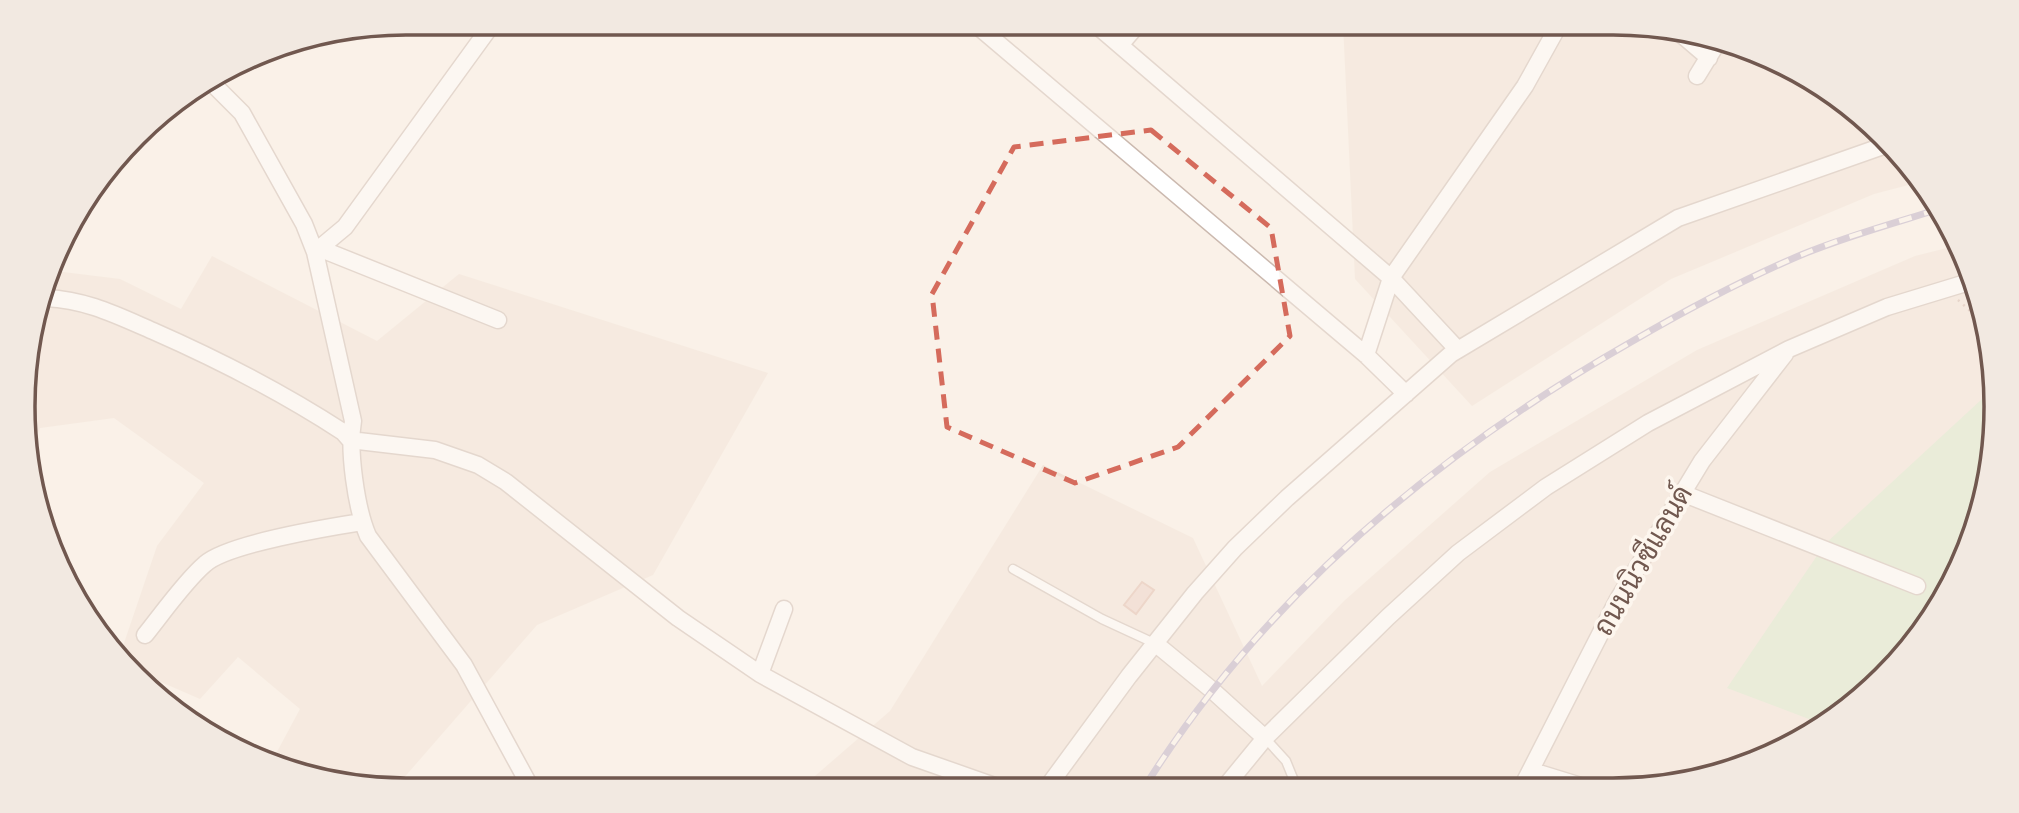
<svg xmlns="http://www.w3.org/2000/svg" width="2019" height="813" font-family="'Alegreya Sans',Sarabun,sans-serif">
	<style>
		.residential { fill: #f1e3d7 }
		.commercial { fill: #f9e3dd }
		.green { fill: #d7e6c8 }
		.building { fill: #eccfc3; stroke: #ddb5a5; stroke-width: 2 }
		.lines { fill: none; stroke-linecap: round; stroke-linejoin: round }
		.lane-casing { stroke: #cbb9af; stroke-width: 11 }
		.street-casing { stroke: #cbb9af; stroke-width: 19 }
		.path { stroke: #d1b3a6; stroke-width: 2.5; stroke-dasharray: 2 5; stroke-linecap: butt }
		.lane { stroke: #fff; stroke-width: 8 }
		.street { stroke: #fff; stroke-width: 16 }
		.rail-casing { stroke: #b3a7c2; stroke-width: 7 }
		.rail { stroke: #fdf6ee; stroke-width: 4.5; stroke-dasharray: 13; stroke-linecap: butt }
		.marked { fill: none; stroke: #d56b5c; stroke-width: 5; stroke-dasharray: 14 9; stroke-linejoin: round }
		.labels { text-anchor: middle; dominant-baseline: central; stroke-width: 7; stroke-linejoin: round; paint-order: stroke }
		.street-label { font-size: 28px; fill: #71584f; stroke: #fdf6ee }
		.rim { fill: none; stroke: #71584f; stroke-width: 3.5 }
	</style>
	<rect width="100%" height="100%" fill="#faf1e8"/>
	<!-- residential -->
	<path class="residential" d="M1343,23H1612L1735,43L1865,118L1916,183L1874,194L1671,279L1472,406L1355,279Z
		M1959,245L1995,381L1976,529L1932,619L1865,695L1782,751L1663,787L800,789L890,711L1043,465L1193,538L1262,686L1344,601L1490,472L1697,350L1915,256Z
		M212,256L377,341L459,274L768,373L653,575L537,625L395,788L284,770L271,763L300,709L238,657L200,699L138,672L121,652L157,546L204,483L114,418L40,428L29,456L26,356L55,271L120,279L181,309Z"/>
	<!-- commercial -->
	<path class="commercial" d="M1308,775L1329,788H1300Z"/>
	<!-- green -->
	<path class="green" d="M1995,387L1976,529L1932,619L1865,695L1822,724L1727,688L1825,544Z"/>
	<!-- building -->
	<path class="building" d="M1142,582L1154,590L1136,614L1124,605Z"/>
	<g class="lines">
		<defs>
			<path id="lane" d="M1013,569L1102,619L1156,644
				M1265,738L1286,761L1297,788"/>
			<path id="street" d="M974,23L1366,355L1406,394
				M1094,23L1391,278L1366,355
				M1681,34L1709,58
				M1120,45L1139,23
				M1697,76L1719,40
				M213,84L242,113L304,224L315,252L353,421C348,450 356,508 368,536L464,665L532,790
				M321,249L498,320
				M315,252L345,227L493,23
				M46,298C87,300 116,315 153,331C219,360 283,393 343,432L350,440L435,450L478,465L506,482L678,618L760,674L912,757L1003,789
				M1458,350L1391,278L1525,86L1560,23
				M1682,493L1917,586
				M145,635C162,614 185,581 205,564C227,544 330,527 362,522
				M1156,644L1212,690L1265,738
				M760,674L784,609
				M1532,771L1584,787
				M1522,787L1617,601L1702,461L1785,354
				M1224,788L1265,738L1388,617L1458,553L1546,487L1648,423L1789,349L1887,307L1969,282
				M1046,789L1129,676L1195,593L1235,548L1287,498L1451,354L1678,218L1886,145"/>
		</defs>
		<!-- lane casing -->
		<use href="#lane" class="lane-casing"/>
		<!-- street casing -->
		<use href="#street" class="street-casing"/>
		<!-- path -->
		<path class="path" d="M1958,300L1978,318"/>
		<!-- lane -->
		<use href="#lane" class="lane"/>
		<!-- street -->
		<use href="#street" class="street"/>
		<defs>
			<path id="rail" d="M1144,788C1263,597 1437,453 1631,342C1686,310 1742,280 1801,255C1844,237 1891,224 1936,210"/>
		</defs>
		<!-- rail casing -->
		<use href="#rail" class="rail-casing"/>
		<!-- rail -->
		<use href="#rail" class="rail"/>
	</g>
	<!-- marked area -->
	<path d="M0 0H2019V813H0ZM1151,130L1271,228L1290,336L1178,447L1075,483L947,427L932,294L1014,147Z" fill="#faf1e8" fill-opacity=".55" fill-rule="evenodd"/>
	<path class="marked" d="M1151,130L1271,228L1290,336L1178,447L1075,483L947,427L932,294L1014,147Z"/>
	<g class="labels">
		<!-- street labels -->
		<g class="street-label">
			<text transform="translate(1644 561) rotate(-60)">ถนนนิวซีแลนด์</text>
		</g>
	</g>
	<!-- crop -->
	<path d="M0 0H2019V813H0ZM406 35H1613A371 371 0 0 1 1984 406V407A371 371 0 0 1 1613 778H406A371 371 0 0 1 35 407V406A371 371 0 0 1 406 35Z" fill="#f2e9e1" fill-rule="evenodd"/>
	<path class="rim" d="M406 35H1613A371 371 0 0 1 1984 406V407A371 371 0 0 1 1613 778H406A371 371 0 0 1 35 407V406A371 371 0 0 1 406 35Z"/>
</svg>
